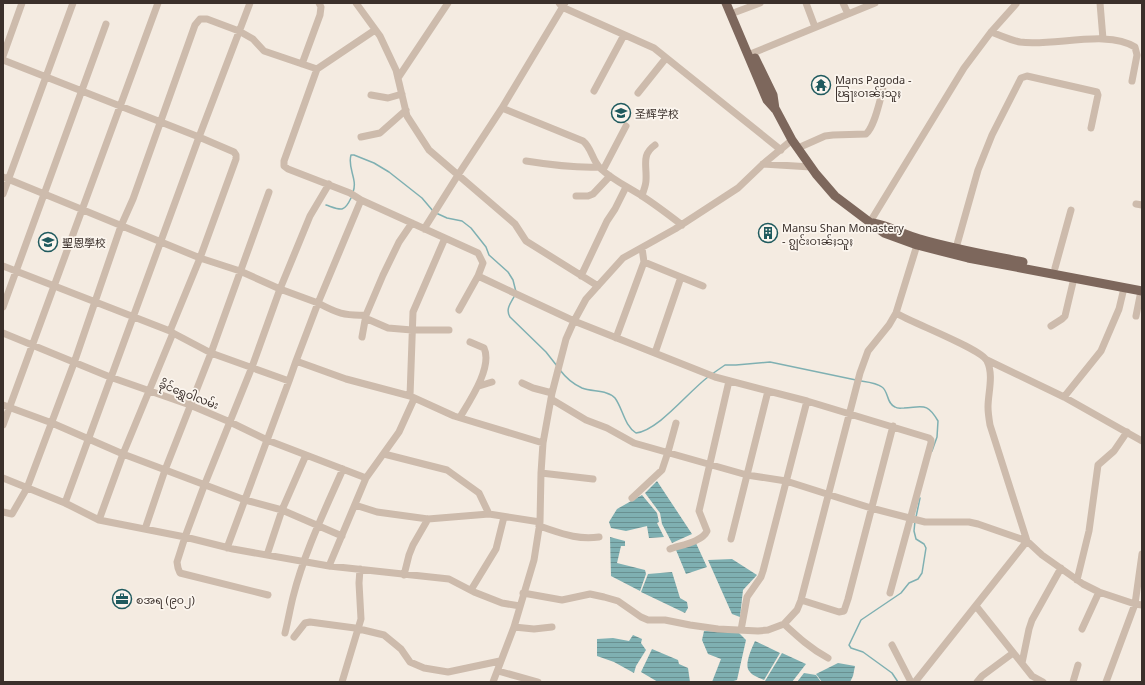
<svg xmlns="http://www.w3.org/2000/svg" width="1145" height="685" font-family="'Noto Sans','Noto Sans SC','Noto Sans Myanmar',sans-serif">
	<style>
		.water { fill: url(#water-rules) }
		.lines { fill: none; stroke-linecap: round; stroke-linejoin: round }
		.stream { stroke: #7fb0b2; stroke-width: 1.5 }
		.minor { stroke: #cdbbac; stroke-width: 7 }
		.major { stroke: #7d675c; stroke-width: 9 }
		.labels { text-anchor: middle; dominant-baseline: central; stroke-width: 3.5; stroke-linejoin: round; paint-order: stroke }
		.poi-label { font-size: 11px; fill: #3b302b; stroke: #fbf5ee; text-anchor: start }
		.street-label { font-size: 11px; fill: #3b302b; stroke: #fbf5ee }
	</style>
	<defs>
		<pattern id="water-rules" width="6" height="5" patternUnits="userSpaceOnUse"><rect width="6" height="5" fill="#7fb0b2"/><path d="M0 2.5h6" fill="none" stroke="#699091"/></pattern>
	</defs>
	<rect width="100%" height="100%" fill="#f4ebe1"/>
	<!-- water -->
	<path class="water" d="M657,481L692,534L672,543L662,524L660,513L645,493Z
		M642,495L657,513L659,522L657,523L664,537L649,538L647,526L626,531L611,528L609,522L617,509Z
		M610,537L625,541V546H621L617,563L645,570L646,574L640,591L611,576Z
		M695,541L707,567L686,574L676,550Z
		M732,559L757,575L743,590L740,617L732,614L708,560Z
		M672,572L680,598L687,602L688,608L685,613L641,592L648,574Z
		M704,631L738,632L746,640L737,680L730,682H712L721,659L708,654L702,640Z
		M633,635L642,639L641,643L646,650L636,666L634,673L614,662L597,656V639L613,638L629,641Z
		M755,641L780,653L764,680C760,678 753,676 750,672C743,666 752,648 755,641Z
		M652,649L678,660L679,664L688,668L690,682H658L641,672Z
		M782,653L806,664L792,682L765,681Z
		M838,663L855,666L853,676L850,682H822L816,674Z
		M804,673L816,675L821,682H797Z"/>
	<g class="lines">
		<!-- stream -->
		<path class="stream" d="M353,192C358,179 347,168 351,155H354L374,163L389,172L422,198L433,211
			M326,205C341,210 344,213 351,198
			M436,213L447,218L462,221L471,228L486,247L489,255L508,272L513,280L516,292
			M515,295C511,303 505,309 510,317L546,352L557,366
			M560,370C566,378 573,384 582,388C592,392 608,390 615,398C623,409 624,425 636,433C659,430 688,392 708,377
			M712,374L725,365H736L770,362L856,380
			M861,381C868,382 877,383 882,387C889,392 886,403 895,407C898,409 901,408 904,408C923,407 927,402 938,421L937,437L932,451
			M916,517L920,498
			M898,682L892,673L863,652L851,648L849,645L861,620L901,593L909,583L918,579L922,573L926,548L924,544L916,539L914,531L915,521"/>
		<!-- minor -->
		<path class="minor" d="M356,3L380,36L396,70L407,116L429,150L515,224L526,241L598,286
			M559,3L562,7L654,48L781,150
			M806,3L815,27
			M843,3L848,14
			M1100,3L1103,39
			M736,12L760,3
			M991,32C1000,35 1010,40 1020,42C1052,47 1107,29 1135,47L1137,55L1132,81
			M748,55L875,3
			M3,56L22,3
			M3,60L199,137L234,152L236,155V159L200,258L170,331L173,333
			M302,64L320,15L321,7L319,3
			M398,78L448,3
			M594,91L624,35
			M638,93L666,58
			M371,95L388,98L402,94
			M502,108L583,141C592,148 592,161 601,169C613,180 628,187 642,196C656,205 669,215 682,225
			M361,137L380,133L406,110
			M798,148L825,136L833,135L866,134C875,126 879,102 883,90
			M526,161C551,165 574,168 599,167
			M763,164L811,167
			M603,170L626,126
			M3,177L200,258L240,271L280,289L318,303L361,200L478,253L483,263L478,276L459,310
			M3,194L73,3
			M576,196H588L593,194L610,176
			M642,196C643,191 646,186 646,180C647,165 641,155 655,145
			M361,200L350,193L288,169L284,166V161L317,69L375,30
			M1136,204L1142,205
			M870,222L964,68L991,32L1016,4
			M424,229L458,175L502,108L565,3
			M642,248L644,262L703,286
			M956,248L978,170L992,135L1021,78L1027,76L1097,92L1098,95L1091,128
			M3,266L170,331
			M1055,268L1071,210
			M478,276L574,321L715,377L807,401L929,438L931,440V443L890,593
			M581,276L607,221L615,209L626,187
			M3,307L106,24
			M896,313C912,323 982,349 987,361C994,375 988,393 988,407C988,413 989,419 990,425L1027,541L1042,555L1083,584L1099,592L1135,604L1142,605
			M366,315C344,316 337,313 318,303L296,361L346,379L410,396L454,416L543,443
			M1136,316L1141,291
			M365,318L388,328L412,330H449
			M1051,326L1062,319L1065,316L1074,278
			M3,333L110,377L190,405L230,422L267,440L366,478
			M362,337L366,315L383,275L399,242L412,223
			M616,338L644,262
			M655,353L681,277
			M987,360L1064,397L1142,441
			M522,383L533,388L552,393
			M479,386L492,382
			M410,396L413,312L445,238
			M1064,397L1101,351L1119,309L1124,288
			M551,399L586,420L607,428L634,443L747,475L786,481L871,508L925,522H969L978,524L1027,541L915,682
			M3,405L52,423L123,454L245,500L282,510L342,536
			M460,417C469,402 493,367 484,348L470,342
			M3,425L158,3
			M384,454L447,470L479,493L489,514
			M541,473L593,479
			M3,478L65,503L99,520L185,537L233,549L329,566L449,579L474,592L502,603L520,606
			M632,498L662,470L668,452L676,423
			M65,503L199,137L250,3
			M355,505L377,512L428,519L489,514L540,522
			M3,512L12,514L27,488L74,363L121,226L133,199L195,25L200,19H207L239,31L253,39L264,51L317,69
			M99,520L123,454L173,333L211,353L289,381L296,361
			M539,526C561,533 576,540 599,537
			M145,529L165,470L211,353L269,192
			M731,539L768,391
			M227,548L289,381
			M670,549C681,545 702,542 707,531L699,511L729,381
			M267,555L282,510L306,455
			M329,566L366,478L399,432L414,399
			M404,575L409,555L413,545L428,519
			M1077,580L1089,531L1098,465L1114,451L1127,432
			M471,590L496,549L504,517
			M523,593L562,600L590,594L604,597L618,601L641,617L648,620H665L690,625L718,629L758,631L768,630L784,624L797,610L801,600L860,373L868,351L889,325L896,313L917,245
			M268,595L180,573L178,568L177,562L185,537L204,486L252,367L280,289L310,216L329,184
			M801,600L839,612L844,611L848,599L893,426
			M976,606L1032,676L1043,682
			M784,624C798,637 811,649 828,658
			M514,627L534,629L552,627
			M1082,629L1099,592
			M741,630L747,597L761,577L763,571L807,401
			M285,633C288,621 290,609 293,597C304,553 325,510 343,469
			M294,637L305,623L310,622L355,628L384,635L401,649L410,662L424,668L448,672L500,661
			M892,645L911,682
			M1022,663L1029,629L1032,620L1061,568
			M498,671L538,682
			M342,682L361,619L359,583L360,569
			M493,682L514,627L534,560L540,522L541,473L543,443L552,393L566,339L574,321L586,299L623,258L675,229L738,188L763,164L792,140
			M977,682L982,676L1013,653
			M1073,682L1078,665
			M1106,682L1135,604L1142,554"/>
		<!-- major -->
		<path class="major" d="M726,3L767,100L776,110L792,140L816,174L835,196L884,233L917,245L968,258L1142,291
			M755,58L773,95L775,109
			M873,223C890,226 904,235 920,239C954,249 989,255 1023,262"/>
	</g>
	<!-- icons -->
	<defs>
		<symbol id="temple-ring" viewBox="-11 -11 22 22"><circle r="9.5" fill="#fbf5ee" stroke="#1f5a5e" stroke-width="1.5"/><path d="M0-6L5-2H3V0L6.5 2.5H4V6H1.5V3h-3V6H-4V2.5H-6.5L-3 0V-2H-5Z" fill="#1f5a5e"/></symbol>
		<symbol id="school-ring" viewBox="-11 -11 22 22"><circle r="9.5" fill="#fbf5ee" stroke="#1f5a5e" stroke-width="1.5"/><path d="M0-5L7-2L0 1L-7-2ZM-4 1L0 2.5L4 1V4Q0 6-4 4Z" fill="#1f5a5e"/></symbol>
		<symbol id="building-ring" viewBox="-11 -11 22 22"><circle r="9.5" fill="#fbf5ee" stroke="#1f5a5e" stroke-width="1.5"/><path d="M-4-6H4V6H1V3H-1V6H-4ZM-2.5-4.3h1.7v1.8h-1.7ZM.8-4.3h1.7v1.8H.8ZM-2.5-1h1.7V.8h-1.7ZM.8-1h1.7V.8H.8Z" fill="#1f5a5e"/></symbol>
		<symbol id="office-ring" viewBox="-11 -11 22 22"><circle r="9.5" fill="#fbf5ee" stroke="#1f5a5e" stroke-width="1.5"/><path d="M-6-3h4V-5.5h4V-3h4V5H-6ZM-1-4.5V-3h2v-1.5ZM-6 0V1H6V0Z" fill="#1f5a5e"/></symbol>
	</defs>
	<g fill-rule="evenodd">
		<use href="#temple-ring" x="810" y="74" width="22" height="22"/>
		<use href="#school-ring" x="610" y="102" width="22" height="22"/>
		<use href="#building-ring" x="757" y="222" width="22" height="22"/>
		<use href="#school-ring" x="37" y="231" width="22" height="22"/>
		<use href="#office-ring" x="111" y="588" width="22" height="22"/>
	</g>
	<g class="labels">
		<!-- poi labels -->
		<g class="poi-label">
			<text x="835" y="79">Mans Pagoda -<tspan x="835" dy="13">ၽြႃးဝၢၼ်ႈသူႈ</tspan></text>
			<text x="635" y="113">圣辉学校</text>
			<text x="782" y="227">Mansu Shan Monastery<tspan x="782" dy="13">- ၵျွင်းဝၢၼ်ႈသူႈ</tspan></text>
			<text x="62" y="242">聖恩學校</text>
			<text x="136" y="599">စအရ (၉၀၂)</text>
		</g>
		<!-- street labels -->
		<g class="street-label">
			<text transform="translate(189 394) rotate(21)">ခိုင်ရွှေဝါလမ်း</text>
		</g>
	</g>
	<!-- border -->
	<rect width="1145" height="685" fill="none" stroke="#3b302b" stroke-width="8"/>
</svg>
